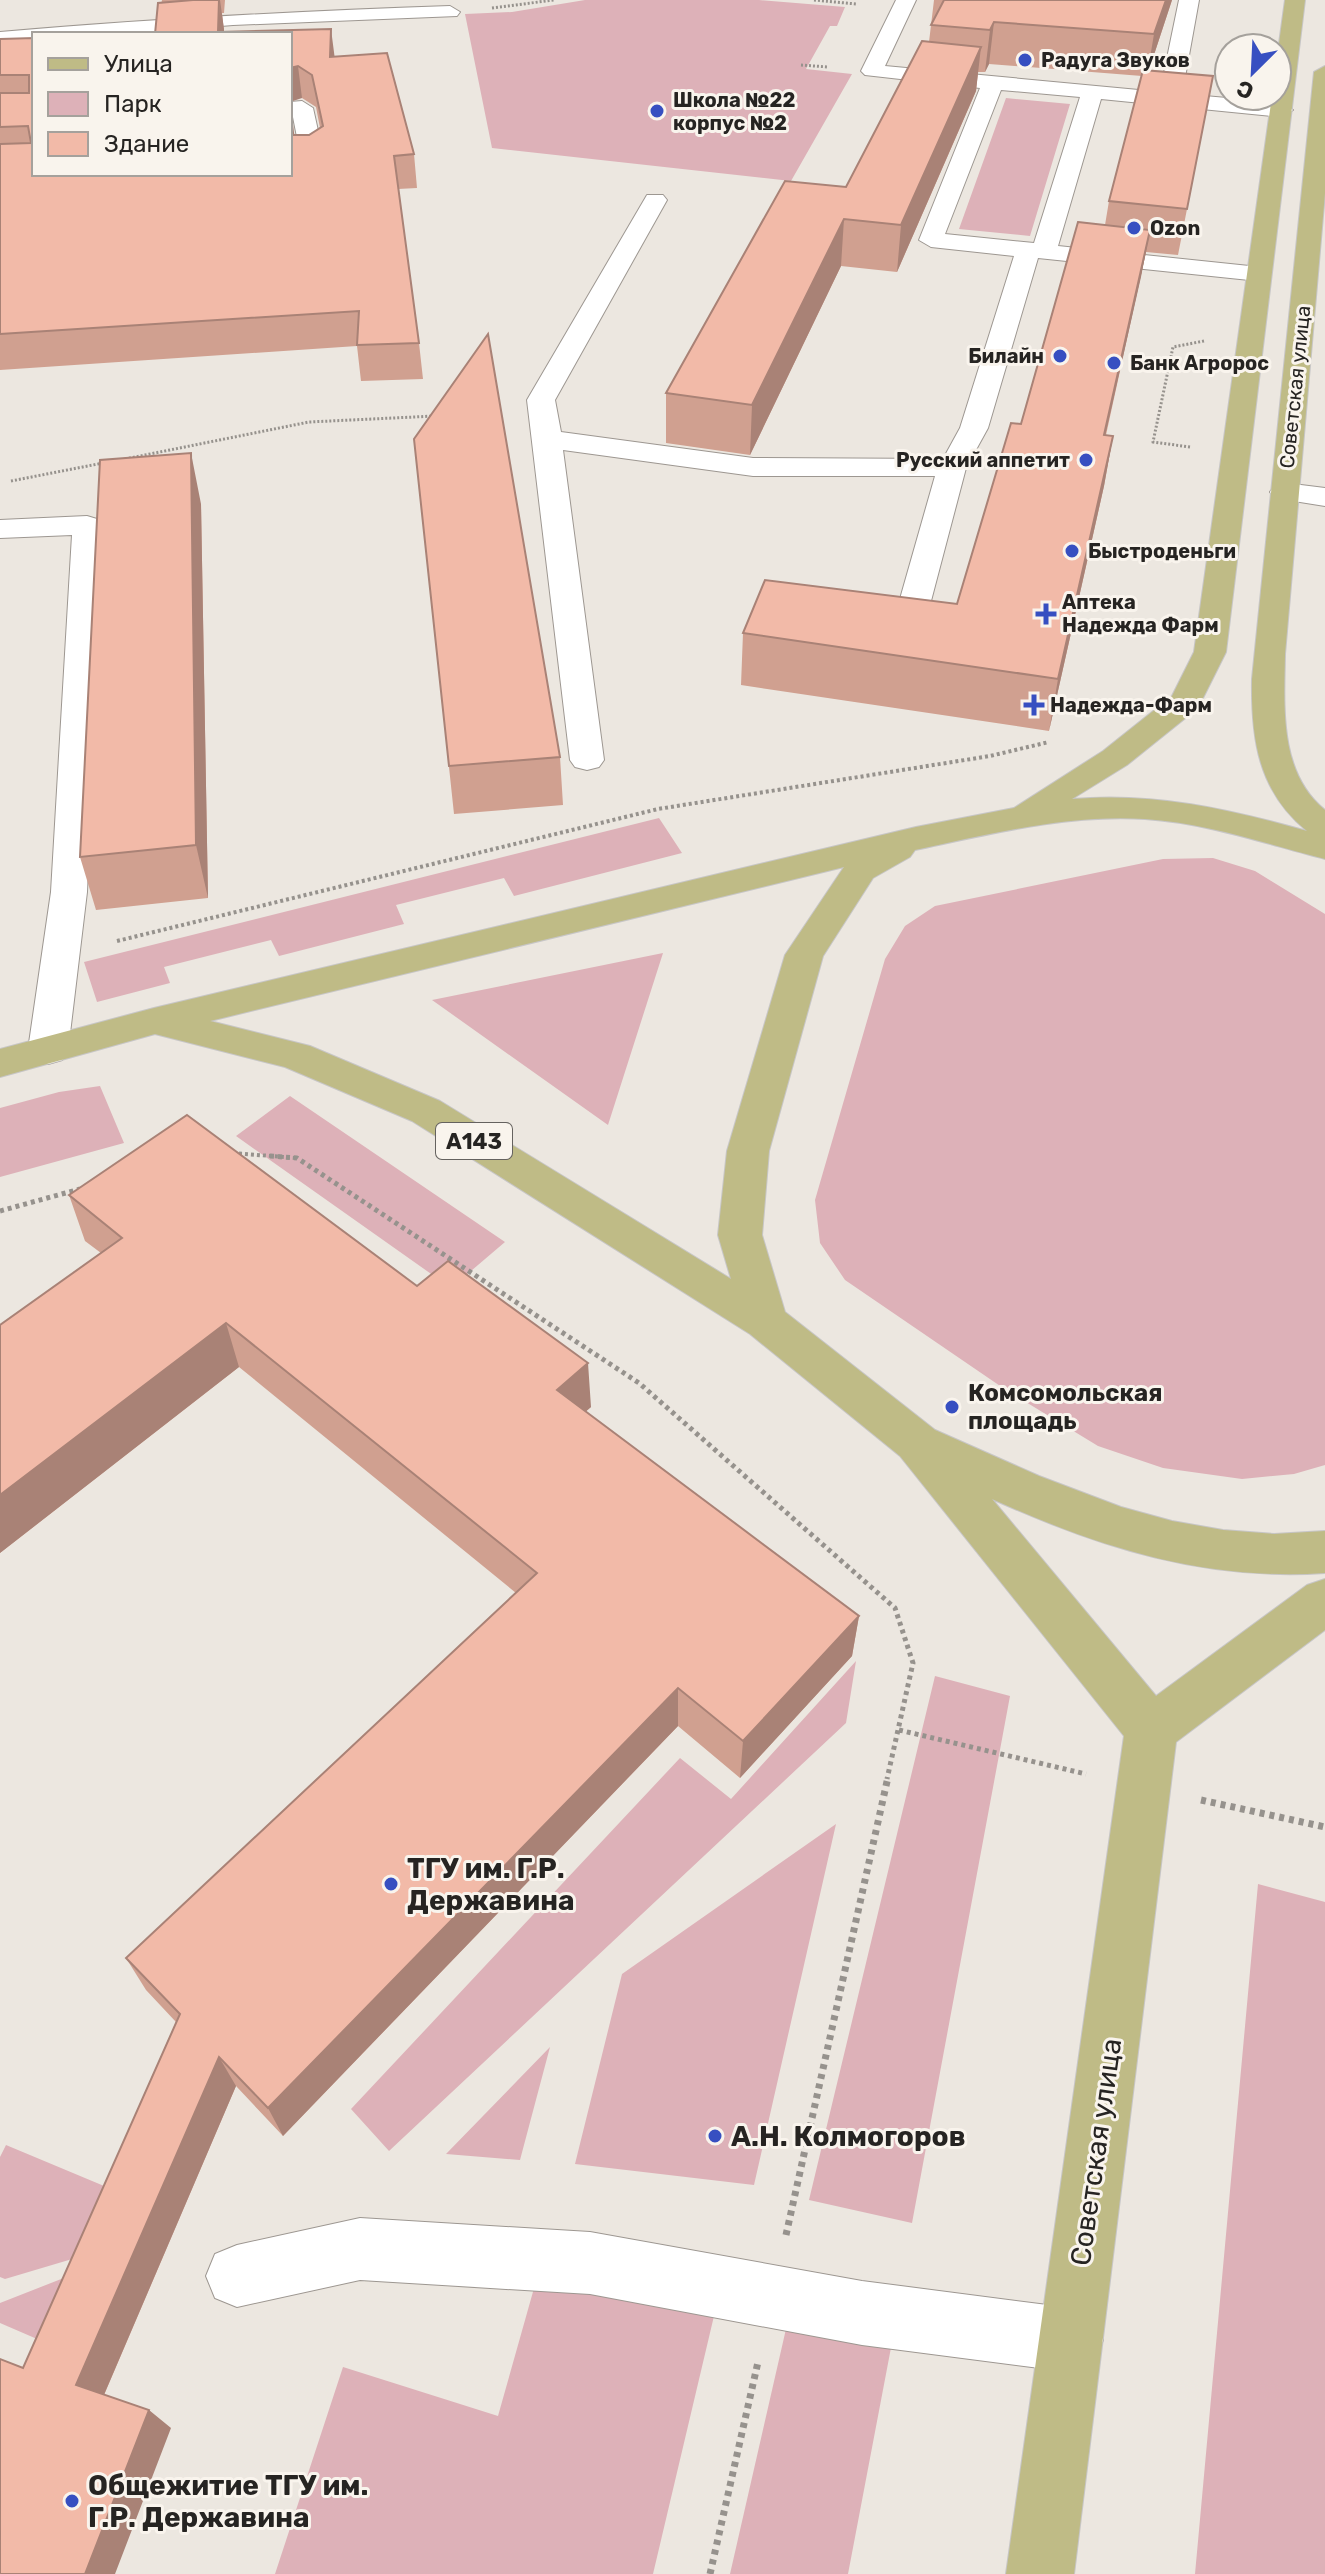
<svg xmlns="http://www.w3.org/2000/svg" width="1325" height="2574" font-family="Rubik,sans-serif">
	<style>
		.green { fill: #ddb1b8 }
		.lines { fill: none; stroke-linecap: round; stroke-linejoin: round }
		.minor-casing { stroke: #9d9791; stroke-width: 2 }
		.major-casing { stroke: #c7c6c6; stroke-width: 2 }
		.path-far3 { stroke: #96928d; stroke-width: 3; stroke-dasharray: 2 2; stroke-linecap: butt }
		.path-far2 { stroke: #96928d; stroke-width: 4; stroke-dasharray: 3 3; stroke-linecap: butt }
		.path-far1 { stroke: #96928d; stroke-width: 5; stroke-dasharray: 4 4; stroke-linecap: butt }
		.path { stroke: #96928d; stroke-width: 7; stroke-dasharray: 5 5; stroke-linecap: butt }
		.minor { fill: #fff; fill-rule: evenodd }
		.major { fill: #bfbb86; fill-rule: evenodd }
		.wall { fill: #d0a090 }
		.shaded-wall { fill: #a98276 }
		.building { fill: #f2baa8; stroke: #a98276; stroke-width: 2 }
		.poi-dot { fill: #374fc1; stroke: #f9f4ed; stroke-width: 3 }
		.labels { text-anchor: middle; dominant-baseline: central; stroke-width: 6; stroke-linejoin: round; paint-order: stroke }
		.far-poi-label { font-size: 20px; font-weight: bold; fill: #262422; stroke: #f9f4ed; text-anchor: start }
		.far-street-label { font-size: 20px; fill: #262422; stroke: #f9f4ed }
		.shield { fill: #f9f4ed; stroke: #65625f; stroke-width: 2 }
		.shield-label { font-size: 22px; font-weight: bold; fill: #262422 }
		.poi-label { font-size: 24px; font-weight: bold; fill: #262422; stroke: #f9f4ed; text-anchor: start }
		.near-poi-label { font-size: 28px; font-weight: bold; fill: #262422; stroke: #f9f4ed; text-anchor: start }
		.near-street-label { font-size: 28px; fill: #262422; stroke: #f9f4ed }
	</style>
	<rect width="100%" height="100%" fill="#ece7e0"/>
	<!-- green -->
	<path class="green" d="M585,0H759L845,7L837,26H830L806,69L852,74L791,181L492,148L465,14L512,12Z
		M1006,98L1070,104L1030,236L959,229Z
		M659,818L682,853L514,896L504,878L396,905L404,924L279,956L271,940L164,967L170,983L97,1002L84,962Z
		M1213,858L1255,871L1325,914V1465L1294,1474L1242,1479L1163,1468L1098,1446L1006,1390L845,1280L820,1243L815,1200L885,959L905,926L935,906L1163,859Z
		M663,953L608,1125L432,1000Z
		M100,1086L124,1143L0,1177V1108L59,1092Z
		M290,1096L505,1242L451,1288L236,1136Z
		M856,1661L846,1723L389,2151L351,2109L680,1758L731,1799Z
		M935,1676L1010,1696L912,2223L809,2200Z
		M836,1824L754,2185L575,2164L622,1974Z
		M1258,1884L1325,1902V2574H1195Z
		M550,2047L520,2160L446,2154Z
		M6,2145L128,2196L99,2251L5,2279L0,2277V2157Z
		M549,2235L727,2261L653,2574H275L343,2367L498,2416Z
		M79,2272L44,2342L0,2323V2303Z
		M799,2272L901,2295L848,2574H730Z"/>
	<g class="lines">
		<defs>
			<path id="minor" d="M896,0H916L885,66L1160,92L1179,0H1199L1182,94L1282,103L1293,110L1282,117L1101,99L1058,246L1259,267L1271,274L1259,281L1038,258L988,428L966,468L921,639L916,646L905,649L877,643L872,636L877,629L892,627L935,476H753L563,450L604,760L599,767L587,770L575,767L570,760L527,400L647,195H663L667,200L555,400L561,432L753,458L943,459L960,428L1014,256L931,247L919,240L980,88L865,75L861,71ZM1001,90L1080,97L1034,243L945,234Z
				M450,6L460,12L457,16L233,25L122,34H34V41L0,44V32C149,19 300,11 450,6Z
				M302,101L313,108L324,158L313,165L290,166V152H300L290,102Z
				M1285,483L1325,488V506L1275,498L1270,492L1275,486Z
				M87,516L97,519L102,525L87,892L68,1050L62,1060L48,1064L34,1060L28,1050L51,892L72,535L0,538V520Z
				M360,2218L590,2232L862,2281L1071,2308L1094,2317L1103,2340L1094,2363L1071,2372L862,2345L590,2294L360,2280L237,2307L215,2298L206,2276L215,2254L237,2245Z"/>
			<path id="major" d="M1285,0H1305L1226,652L1198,708L1127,765L1072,799C1154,792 1229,809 1307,831C1258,791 1251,739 1252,679L1314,72L1325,66V193L1285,654C1284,708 1279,773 1325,810V859C1266,844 1207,823 1145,819C1068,814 990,834 915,850L910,857L873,878L823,956L769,1151L762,1235L785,1312L935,1430L1039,1476L1121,1507L1172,1521L1223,1530L1274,1534L1325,1531V1573C1205,1581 1101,1548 992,1499L1156,1696L1307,1585L1325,1579V1630L1176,1742L1074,2574H1006L1124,1736L900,1456L750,1334L412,1121L285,1067L155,1034L0,1077V1049L154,1008L916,827L1014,808L1103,751L1172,696L1194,652L1272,96H1277V58ZM844,867L785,955L727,1151L718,1235L731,1279L440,1101L310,1046L210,1021Z"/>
		</defs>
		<!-- minor casing -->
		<use href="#minor" class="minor-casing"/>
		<!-- major casing -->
		<use href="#major" class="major-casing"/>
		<!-- path-far3 -->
		<path class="path-far3" d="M814,0L856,4
			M492,8L554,0
			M801,65L828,67
			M1190,447L1153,442L1173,347L1204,341
			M125,459L309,422L435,416
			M11,481L103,463"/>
		<!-- path-far2 -->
		<path class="path-far2" d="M117,941L658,809L990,756L1049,742
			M233,1153L296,1158"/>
		<!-- path-far1 -->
		<path class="path-far1" d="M270,1156L297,1158L639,1383L895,1608L913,1663L887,1779
			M0,1211L80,1189
			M899,1730L1086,1774"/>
		<!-- path -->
		<path class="path" d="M1201,1800L1325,1827
			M786,2235L888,1777
			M710,2574L758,2362"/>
		<!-- minor -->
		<use href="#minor" class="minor"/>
		<!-- major -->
		<use href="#major" class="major"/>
	</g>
	<!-- wall -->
	<path class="wall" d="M162,0H225L224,13H222L224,32L334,57L414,154L417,188L398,189L419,343L423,379L361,381L357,346L0,370V39L294,135H309L320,128L316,107L302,98L155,34Z
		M934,0H1172L1149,70L1213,76L1178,255L1146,252L1106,435L1113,436L1104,486L1049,731L741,685L743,633L957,604L1021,424L1105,225L1109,201L1142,76L989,64L985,72H978L976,91L897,272L841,266L750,455L666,443V393L846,187L929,42Z
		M414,439L560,757L563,805L454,814Z
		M201,504L208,898L96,910L80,857Z
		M69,1195L417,1286L591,1407L585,1412L859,1616L852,1656L740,1778L678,1726L283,2136L236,2086L104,2395L171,2428L23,2368L176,2022L146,1990L126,1958L516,1593L239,1367L0,1553V1325L101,1253L85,1241Z"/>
	<!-- shaded-wall -->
	<path class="shaded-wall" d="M220,0L224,29V34H218Z
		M1166,0H1172L1147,76L1154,34Z
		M994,22L989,64L985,72L990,30Z
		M331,29L335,60L330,57Z
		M981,47L976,91L897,272L901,225Z
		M298,66L302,98L290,102V68Z
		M290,116H292L296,149L290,150Z
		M844,219L841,266L750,455L752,405Z
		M1150,230L1141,277L1094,485L1104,435Z
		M1113,436L1104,486L1049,731L1058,679Z
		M191,453L201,504L208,898L196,845Z
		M226,1323L239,1367L0,1553V1495Z
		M588,1363L591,1407L560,1434L557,1390Z
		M859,1616L852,1656L740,1778L743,1741Z
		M678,1688V1726L283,2136L268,2108Z
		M219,2057L236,2086L100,2404L76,2385Z
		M149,2410L171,2428L115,2574H85Z"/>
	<!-- building -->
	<path class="building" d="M193,0H219L218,32L331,29L330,57L387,53L414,154L394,156L419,343L357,345L359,311L0,334V144L31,143L28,126L0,127V93H29V75H0V39L34,38V174H290V135H309L323,126L312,75L298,66L290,68V34H155L158,3Z
		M944,0H1166L1154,34L994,22L990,30L931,25Z
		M922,41L981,47L901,225L844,219L752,405L666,393L785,181L846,187Z
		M1143,70L1213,76L1187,209L1109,201Z
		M1078,222L1150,230L1104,435L1113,436L1058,679L743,633L765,580L957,604L1011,423L1021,424Z
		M488,334L560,757L449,766L414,439Z
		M191,453L196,845L80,857L100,460Z
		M187,1115L417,1286L448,1261L588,1363L557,1390L859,1616L743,1741L678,1688L268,2108L219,2057L76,2385L149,2410L85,2574H0V2359L23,2368L180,2014L126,1958L537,1573L226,1323L0,1495V1325L122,1238L69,1195Z"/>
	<!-- markers -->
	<g class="poi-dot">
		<circle cx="1025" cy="60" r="8"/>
		<circle cx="657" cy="111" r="8"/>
		<circle cx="1134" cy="228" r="8"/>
		<circle cx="1060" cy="356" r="8"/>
		<circle cx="1114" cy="363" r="8"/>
		<circle cx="1086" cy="460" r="8"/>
		<circle cx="1072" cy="551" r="8"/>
		<path d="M1042 602h8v8h8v8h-8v8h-8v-8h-8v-8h8z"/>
		<path d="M1030 693h8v8h8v8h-8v8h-8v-8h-8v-8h8z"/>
		<circle cx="952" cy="1407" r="8"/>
		<circle cx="391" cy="1884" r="8"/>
		<circle cx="715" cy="2136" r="8"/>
		<circle cx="72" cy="2501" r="8"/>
	</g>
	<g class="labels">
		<!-- far-poi labels -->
		<g class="far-poi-label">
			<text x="1041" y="60">Радуга Звуков</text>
			<text x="673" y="100">Школа №22<tspan x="673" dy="23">корпус №2</tspan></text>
			<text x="1150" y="228">Ozon</text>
			<text x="1044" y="356" text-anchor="end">Билайн</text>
			<text x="1130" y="363">Банк Агророс</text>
			<text x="1070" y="460" text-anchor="end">Русский аппетит</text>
			<text x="1088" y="551">Быстроденьги</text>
			<text x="1062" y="602">Аптека<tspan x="1062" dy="23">Надежда Фарм</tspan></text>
			<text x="1050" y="705">Надежда-Фарм</text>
		</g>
		<!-- far-street labels -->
		<g class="far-street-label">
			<text transform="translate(1295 387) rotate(-84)">Советская улица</text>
		</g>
		<!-- shield labels -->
		<rect class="shield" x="436" y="1123" width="76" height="36" rx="6"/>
		<g class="shield-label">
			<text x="474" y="1141">А143</text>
		</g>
		<!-- poi labels -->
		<g class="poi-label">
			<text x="968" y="1393">Комсомольская<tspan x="968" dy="28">площадь</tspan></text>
		</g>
		<!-- near-poi labels -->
		<g class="near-poi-label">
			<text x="407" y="1868">ТГУ им. Г.Р.<tspan x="407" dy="32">Державина</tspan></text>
			<text x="731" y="2136">А.Н. Колмогоров</text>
			<text x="88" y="2485">Общежитие ТГУ им.<tspan x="88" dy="32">Г.Р. Державина</tspan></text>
		</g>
		<!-- near-street labels -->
		<g class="near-street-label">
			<text transform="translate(1096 2152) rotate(-82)">Советская улица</text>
		</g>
	</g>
	<!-- legend -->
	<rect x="32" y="32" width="260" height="144" fill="#f9f4ed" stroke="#a5a19c" stroke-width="2"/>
	<rect x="48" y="58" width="40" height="12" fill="#bfbb86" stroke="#a5a19c" stroke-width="2"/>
	<text x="104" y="72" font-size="24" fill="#262422">Улица</text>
	<rect x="48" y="92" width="40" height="24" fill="#ddb1b8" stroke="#a5a19c" stroke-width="2"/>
	<text x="104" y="112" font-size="24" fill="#262422">Парк</text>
	<rect x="48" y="132" width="40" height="24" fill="#f2baa8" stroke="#a5a19c" stroke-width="2"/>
	<text x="104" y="152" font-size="24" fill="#262422">Здание</text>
	<!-- north arrow -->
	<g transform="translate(1253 72) rotate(204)"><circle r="38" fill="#f9f4ed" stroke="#a5a19c" stroke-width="2"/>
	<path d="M0-6L14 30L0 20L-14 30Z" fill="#374fc1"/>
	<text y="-12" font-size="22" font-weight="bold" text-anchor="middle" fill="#262422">С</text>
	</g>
</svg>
